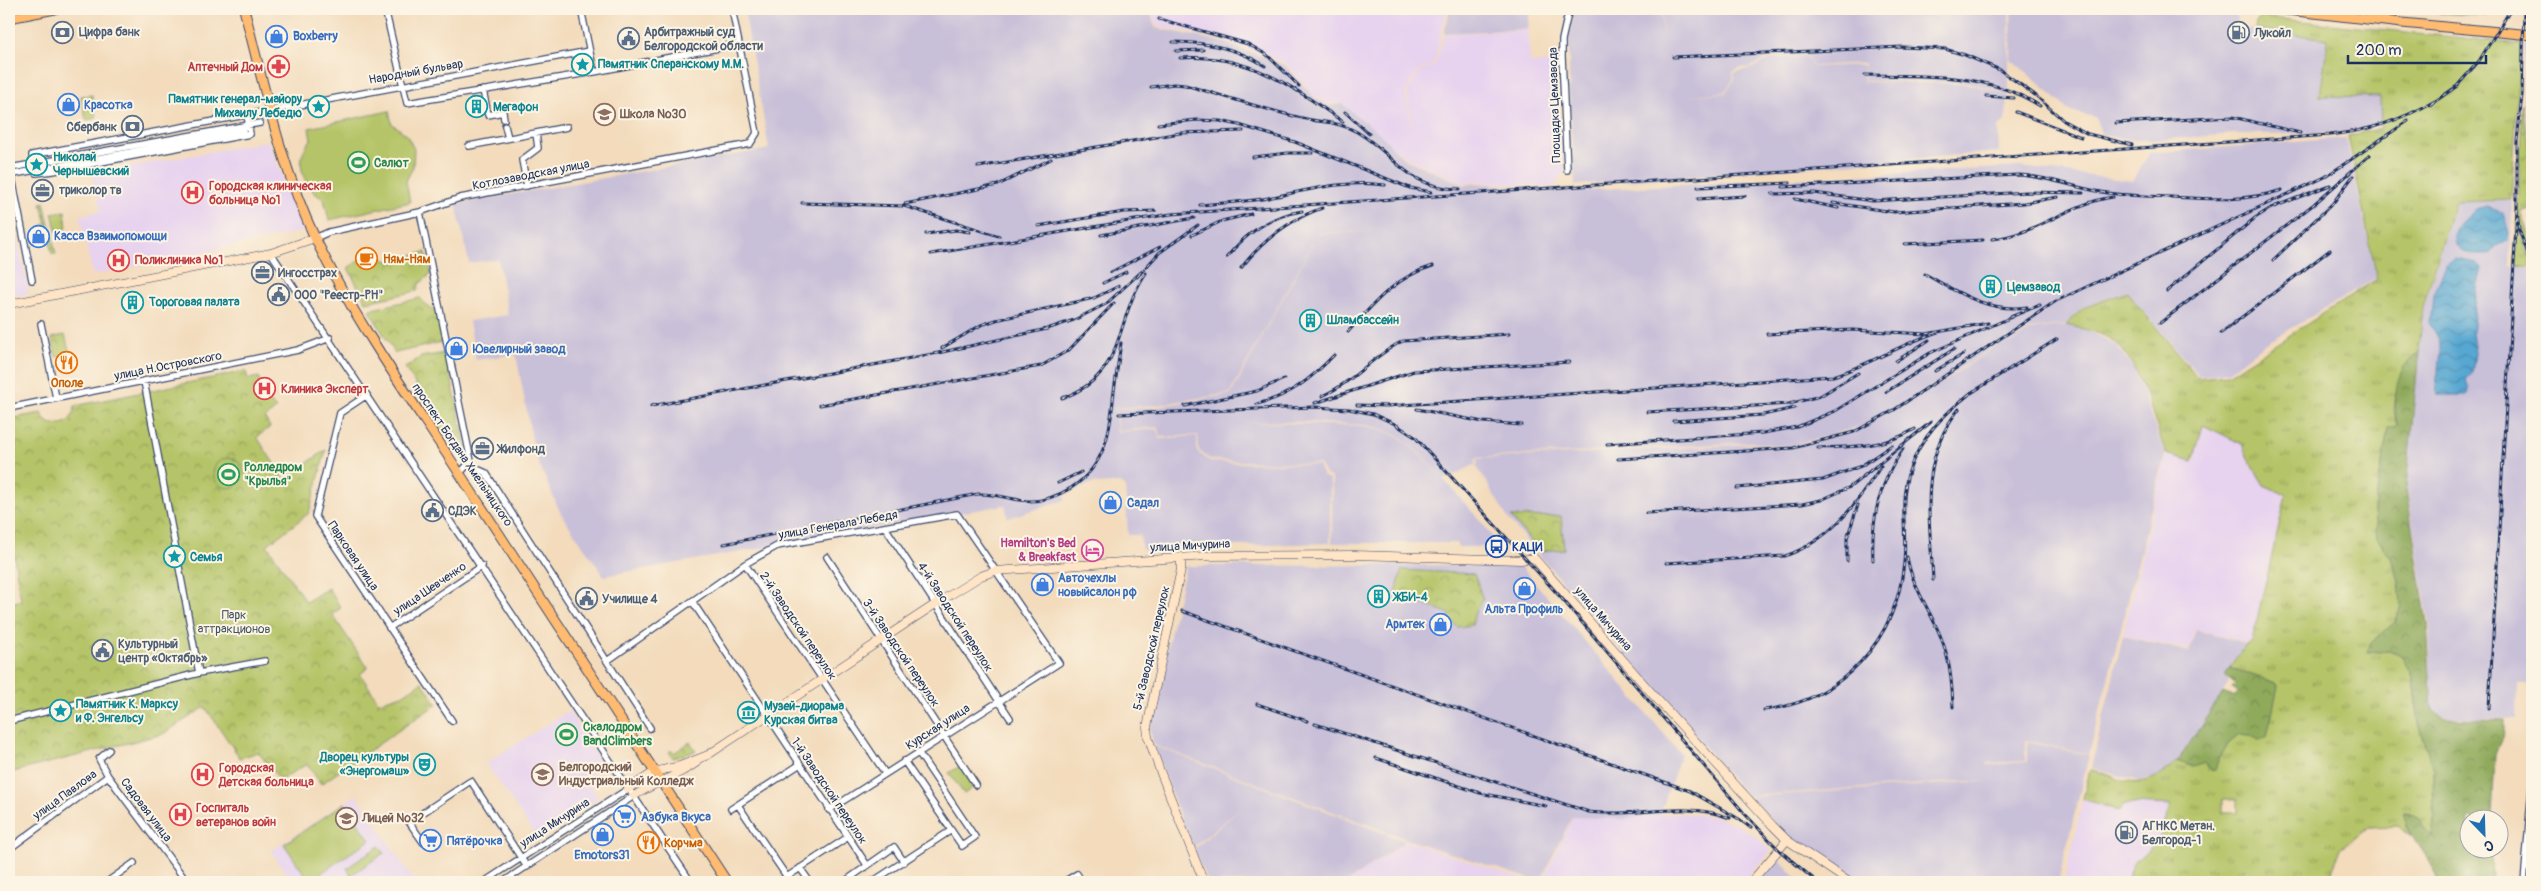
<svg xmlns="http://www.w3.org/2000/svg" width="2541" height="891" font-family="Pangolin,sans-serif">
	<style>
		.built { fill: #e7d2ef }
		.industrial { fill: #c8bfd8 }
		.grass { fill: url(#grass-tufts); stroke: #687a62; fill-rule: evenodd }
		.forest { fill: url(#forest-crowns); stroke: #566c5d }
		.park { fill: url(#park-crowns); stroke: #687a62 }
		.garden { fill: url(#garden-furrows); stroke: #687a62 }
		.pitch { fill: #b5c467; stroke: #687a62 }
		.water { fill: url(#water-waves); stroke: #386b98 }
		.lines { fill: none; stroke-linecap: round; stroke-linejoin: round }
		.street-casing { stroke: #3b496c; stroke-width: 8 }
		.secondary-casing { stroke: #3b496c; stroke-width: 9 }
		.primary-casing { stroke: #3b496c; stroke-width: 11 }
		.street { stroke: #fff; stroke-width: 5.5 }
		.secondary { stroke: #ffe4c6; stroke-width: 8 }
		.primary { stroke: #febb71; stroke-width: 9 }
		.rail-casing { stroke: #1b2f5e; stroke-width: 3 }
		.rail { stroke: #fcf5e5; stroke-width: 1; stroke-dasharray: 4; stroke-linecap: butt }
		.labels { text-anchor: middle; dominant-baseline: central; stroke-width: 4; stroke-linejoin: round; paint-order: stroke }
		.service-label { font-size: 12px; font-weight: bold; fill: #4e5e75; stroke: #fcf5e5; text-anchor: start }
		.shop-label { font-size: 12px; font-weight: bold; fill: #366cbe; stroke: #fcf5e5; text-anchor: start }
		.culture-label { font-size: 12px; font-weight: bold; fill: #0d838f; stroke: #fcf5e5; text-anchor: start }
		.health-label { font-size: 12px; font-weight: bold; fill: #be3a42; stroke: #fcf5e5; text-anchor: start }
		.street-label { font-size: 12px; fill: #1b2f5e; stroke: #fcf5e5 }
		.education-label { font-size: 12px; font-weight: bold; fill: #785e54; stroke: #fcf5e5; text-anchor: start }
		.leisure-label { font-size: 12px; font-weight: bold; fill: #27864d; stroke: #fcf5e5; text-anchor: start }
		.food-label { font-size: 12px; font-weight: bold; fill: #c56008; stroke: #fcf5e5; text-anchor: start }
		.hotel-label { font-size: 12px; font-weight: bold; fill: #b23c85; stroke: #fcf5e5; text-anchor: end }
		.transit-label { font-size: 12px; font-weight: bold; fill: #164399; stroke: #fcf5e5; text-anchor: start }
		.park-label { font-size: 12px; fill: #425460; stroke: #fcf5e5 }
	</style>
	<defs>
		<pattern id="grass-tufts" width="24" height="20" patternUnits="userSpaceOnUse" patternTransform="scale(1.25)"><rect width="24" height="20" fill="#b5c467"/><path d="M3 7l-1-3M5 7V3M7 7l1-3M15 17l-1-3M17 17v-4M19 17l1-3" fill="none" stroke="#92a058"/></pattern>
		<pattern id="forest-crowns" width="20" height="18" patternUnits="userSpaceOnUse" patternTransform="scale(1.25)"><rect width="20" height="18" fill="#90aa5c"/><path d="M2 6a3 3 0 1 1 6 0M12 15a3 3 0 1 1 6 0" fill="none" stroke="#758b4f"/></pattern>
		<pattern id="park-crowns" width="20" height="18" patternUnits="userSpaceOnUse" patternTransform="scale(1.25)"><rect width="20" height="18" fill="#b5c467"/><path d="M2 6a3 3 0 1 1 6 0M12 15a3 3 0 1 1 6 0" fill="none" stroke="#92a058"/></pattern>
		<pattern id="garden-furrows" width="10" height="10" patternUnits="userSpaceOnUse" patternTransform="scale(1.25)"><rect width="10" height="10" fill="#b5c467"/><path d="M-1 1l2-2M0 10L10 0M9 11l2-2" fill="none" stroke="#92a058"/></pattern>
		<pattern id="water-waves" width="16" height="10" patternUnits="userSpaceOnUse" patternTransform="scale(1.25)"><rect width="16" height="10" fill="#56a7d1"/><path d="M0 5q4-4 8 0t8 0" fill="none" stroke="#4688ad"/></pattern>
	</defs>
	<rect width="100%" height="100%" fill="#fcf5e5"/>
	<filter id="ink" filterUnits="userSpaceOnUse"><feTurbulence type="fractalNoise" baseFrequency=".02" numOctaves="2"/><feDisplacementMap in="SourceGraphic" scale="10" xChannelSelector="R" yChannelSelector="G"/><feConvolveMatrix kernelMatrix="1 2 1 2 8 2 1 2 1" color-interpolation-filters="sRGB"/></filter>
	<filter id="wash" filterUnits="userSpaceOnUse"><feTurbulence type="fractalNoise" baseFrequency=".0096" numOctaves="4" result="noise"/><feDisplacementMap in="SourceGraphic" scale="20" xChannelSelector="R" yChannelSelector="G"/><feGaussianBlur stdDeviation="1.12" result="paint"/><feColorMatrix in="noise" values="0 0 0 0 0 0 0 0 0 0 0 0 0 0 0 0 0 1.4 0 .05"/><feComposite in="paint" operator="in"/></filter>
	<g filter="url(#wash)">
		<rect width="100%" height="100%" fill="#f3dbbc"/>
		<!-- built -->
		<path class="built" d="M1152,9H1447L1434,65L1420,68L1405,92L1414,139L1407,92L1421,69L1435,66L1444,34L1528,30L1530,63L1554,62L1565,170L1554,187L1476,181L1465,183L1406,158L1412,146L1405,157L1341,103L1327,104L1317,98L1286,63L1219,38L1158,26L1154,22Z
			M268,141L304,231L93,275L80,216L101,211L92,174Z
			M9,195L29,293L9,297Z
			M2203,426L2242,444L2247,458L2264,485L2285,495L2251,642L2247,643L2195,629L2189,650L2123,635L2166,455L2194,461Z
			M569,711L597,757L590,785L598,798L537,838L486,763Z
			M356,795L415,882H293L271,851Z
			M2083,799L2119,811L2122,806L2132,803L2170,804L2160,838L2134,863L2126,882H2064Z
			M1679,813L1716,817L1735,824L1757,837L1771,851L1744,882H1542L1573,817L1622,819Z
			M1406,841L1532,882H1348Z"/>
		<!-- industrial -->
		<path class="industrial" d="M744,9H1150L1153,22L1156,28L1219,41L1285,65L1316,99L1328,106L1342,104L1379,133L1404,159L1465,185L1476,183L1565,191L2020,167L2132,181L2150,153L2346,138L2376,278L2263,345L2228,372L2199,376L2127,291L2083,307L2066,324L2029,329L2012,342L2008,337L1937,384L1903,401L1938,385L2008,338L2012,343L2030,330L2066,325L2091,332L2116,345L2134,369L2165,455L2089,754L2025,740V761L1987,763L1988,765L2027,762V742L2089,755L2058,882H1854L1791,839L1748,797L1989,781H1964L1747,796L1509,520L1476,465L1478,463L1477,459L1751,444L1779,448L1794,446L1843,434L1863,427L1903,401L1862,426L1794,445L1779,446L1751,442L1475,458L1476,464L1444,480L1426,459L1402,438L1383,429L1366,425L1307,422H1240L1365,426L1383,430L1402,439L1426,460L1478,518L1493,537L1492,547H1458L1456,543H1332V478L1325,474L1319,464L1211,460L1199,451L1198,435L1160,437L1158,427L1118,431L1116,409L1156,407L1231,394L1318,234L1386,230L1318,233L1230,393L1156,405L1115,408L1117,432L1157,429L1159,439L1197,436V452L1211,462L1318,465L1323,476L1330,480V543L1142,549L1140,535H1128L1125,487L1120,483L1090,484L1064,495L1065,500L1008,518L1005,505L604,576L561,514L535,455L516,354L476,360L469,321L508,315L498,259L469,263L456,204L769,149Z
			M1450,9H1530L1528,29L1444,33Z
			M1574,9H1661L1663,44L1662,9H2009V93L1968,82L1865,81L1864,63L1813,66L1807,55L1770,57L1751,67L1740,68L1733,72V80L1724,92L1688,96L1725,93L1734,80V73L1752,68L1771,59L1806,56L1813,67L1863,65L1864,82L1968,84L2009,94L2005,121L1998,127L1999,152L1575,185L1569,90V36Z
			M2011,9H2207L2237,13L2236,27L2327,39L2319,96L2380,97V125L2345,133L2233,134L2159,140H2131L2102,135L2095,117L2070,111L2011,59Z
			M2524,44L2532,45V158L2523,95Z
			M2512,201L2510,266L2532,268V684L2518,685L2517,719L2446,717L2432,710L2429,623L2407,488L2424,308L2456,202Z
			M1520,565L1681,754L1660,814L1622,819L1572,817L1540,882L1406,839L1154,745L1150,730L1152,712L1186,566Z
			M2196,630L2246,644L2224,675L2229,679L2227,685L2178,760L2170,769L2158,776L2139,781L2091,768L2123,636L2189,652Z
			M1154,746L1405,841L1347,882H1208L1193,850L1245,804L1192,848Z
			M1777,858H1778L1800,882H1756Z"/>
		<!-- grass -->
		<path class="grass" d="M2262,17L2521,44L2511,200L2455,202L2423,307L2419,352L2404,367L2396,394L2394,410L2397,427L2388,428L2374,511L2377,538L2391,558L2399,580L2401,605L2396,621L2368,653L2389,651L2402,656L2412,673L2419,723L2433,769L2434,822L2432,836L2425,830L2418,817L2406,824L2412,837L2398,826L2370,827L2340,848L2329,882H2126L2134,863L2160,838L2170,805L2132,803L2122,806L2119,811L2083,799L2090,770C2101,772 2110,775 2120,780C2140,788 2165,775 2178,761L2193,767L2204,763L2213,771L2228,743L2239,734L2251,735L2259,740L2278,686L2276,683L2230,668L2246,645L2252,641L2286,495L2264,485L2248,458L2242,444L2203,425L2193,461L2166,454C2156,426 2139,362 2116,343C2102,332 2083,329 2066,325L2083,308L2127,292L2198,378L2228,375L2377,279L2348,136L2381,128L2380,97L2320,96L2328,39L2256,29L2257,21ZM2223,799H2237V813H2223Z
			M2522,103L2532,172V208L2521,212L2530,236H2532V262L2520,230L2518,209Z
			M2517,221L2518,231L2532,267L2515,265Z"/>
		<!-- forest -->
		<path class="forest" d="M2419,352L2406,489L2427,623L2432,711L2446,718L2504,720V732L2495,755L2492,818H2468V848L2491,849L2492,882H2438C2430,854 2409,839 2403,812L2418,817L2425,830L2432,836L2434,822L2433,769L2419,723L2412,673L2402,656L2389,651L2367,653L2370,644L2396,621L2401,605L2399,580L2391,558L2377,538L2374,511L2388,428L2397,426C2394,408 2394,383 2404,367C2407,362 2414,357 2419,352Z
			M2230,668L2276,683L2278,686L2267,737L2259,740L2251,735L2239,734L2228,743L2213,771L2204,763L2194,767L2178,761L2223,692L2235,697L2237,692L2232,688L2236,684L2225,675Z"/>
		<!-- park -->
		<path class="park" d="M92,95L96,118L86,120L81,96Z
			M65,211L67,228L57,232L52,213Z
			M426,252L431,274L419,284L417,291L366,302L348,268L358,261L370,263L373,253L387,261Z
			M420,298L431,309L438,310L443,342L395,353L369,310Z
			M65,335L70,354L56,357L52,338Z
			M446,353L468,457L461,455L455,437L447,440L421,398L415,383L405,368L421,357Z
			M246,371L248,379L259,377L260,391L276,409L265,418L270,427L257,437L284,479L326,450L309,513L267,545L306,602L328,588L341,608L332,614L368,668L360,674L379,702L402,695L422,682L437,704L321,784L307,764L280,780L258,752L240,758L205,707L163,734L9,773V604L21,600L9,527V419L41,413L47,422C61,428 74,422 75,406Z
			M1561,516L1564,549L1539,551L1511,517Z
			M1402,570L1474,574L1483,600L1475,612L1472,625L1458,627L1449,620L1450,614L1396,593Z
			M690,742L696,751L673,758L669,752L671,750L674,753Z"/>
		<!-- garden -->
		<path class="garden" d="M2423,9H2495L2486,16L2424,12Z
			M44,202L56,254H52L48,235H44L42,225L47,224L41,203Z"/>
		<!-- pitch -->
		<path class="pitch" d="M389,111L392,124L406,134L414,149L413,167L406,181L410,202L329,220L324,199C302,189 293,158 311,140L309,128Z
			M213 473a15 15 0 1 1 30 0a15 15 0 1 1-30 0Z
			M960,766L974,787L964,794L949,773Z
			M345,803L370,840L309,881L284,844Z
			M379,846L384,853L351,875L347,868Z"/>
		<!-- water -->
		<path class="water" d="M2489,206L2503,213L2509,233L2507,240L2495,247L2491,254C2473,253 2450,258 2456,230L2476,209Z
			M2455,259L2477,263L2482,268L2477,287L2472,334L2475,353L2472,373L2466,381L2469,390L2468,395H2437C2433,380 2443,364 2440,347C2439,339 2432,330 2429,322L2432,316L2434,295L2447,263Z"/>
	</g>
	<g filter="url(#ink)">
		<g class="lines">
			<defs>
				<path id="street" d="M385,9L407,103L594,72L739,44
					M581,9L594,72
					M483,90L488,115L503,112L504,119
					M247,114L250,134L53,171L36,173L33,169L32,155L589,51
					M505,126L508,138
					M469,146L567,127
					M9,162L32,280
					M10,168L260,123
					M1567,170L1562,57V40L1569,9
					M9,175L243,131L246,125
					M527,186L522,160L538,148L536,133
					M420,212L471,461L460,473
					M315,238L329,232L420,212L460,198L750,144L757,133L732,9
					M271,253L691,882
					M41,324L56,398
					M367,395L340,413L315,516L452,721
					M9,408L298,350L330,338
					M468,465L486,473L650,728
					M885,527L1010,718
					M827,557L976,785
					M745,564L885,773
					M692,601L867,865
					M389,628L482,566
					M607,661L745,564L777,546L957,514L1059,663L829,810
					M199,673L265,661
					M9,721L199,673L144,381
					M109,750L99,759L108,776L187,882
					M904,761L962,846L975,837L918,752
					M469,782L471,781L527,867
					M738,805L787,877
					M731,809L799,765
					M423,842L409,822L469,782
					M9,849L108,776
					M800,868L810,882
					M107,882L134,863
					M484,882L628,789
					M503,882L634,796
					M779,882L848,837
					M844,882L894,847L904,862
					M872,882L950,831
					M1064,882L1077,874L1082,882
					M2524,882L2532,786"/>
				<path id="secondary" d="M9,304L271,253L315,238
					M1181,557V569L1147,727L1148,737L1160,771L1204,882
					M628,789L654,772L680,766L708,755L934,605L981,576L995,571L1206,556L1355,555L1521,560L1534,558L1656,698L1773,826L1787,840L1849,882
					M634,796C654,783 676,777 696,763
					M1751,882L1787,840"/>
				<path id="primary" d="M244,9C264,86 281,167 316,240C358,327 415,404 467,485C554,617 640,750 727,882
					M2279,9L2402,23L2532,35
					M9,18L55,9"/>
			</defs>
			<!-- street casing -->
			<use href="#street" class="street-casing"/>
			<!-- secondary casing -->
			<use href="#secondary" class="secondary-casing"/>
			<!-- primary casing -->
			<use href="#primary" class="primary-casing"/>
			<!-- street -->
			<use href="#street" class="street"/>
			<!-- secondary -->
			<use href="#secondary" class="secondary"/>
			<!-- primary -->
			<use href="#primary" class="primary"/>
			<defs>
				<path id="rail" d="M2524,9L2522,95L2517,141V209L2519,230L2532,264
					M1159,19L1248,44L1267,55L1299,86
					M1173,42C1205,42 1238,48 1265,66
					M1176,51L1203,50
					M1673,57L1903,47L1945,49L1965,55L2000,70L2035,95L2064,121L2088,134L2132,145
					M1180,58C1247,53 1291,85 1343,122
					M1865,75C1925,76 1987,72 2040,106
					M1151,87L1174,84L1185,85C1224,96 1263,109 1302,118C1321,123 1339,121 1357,132C1397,155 1405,188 1460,189
					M1986,96L2014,98
					M2430,105L2457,86L2479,61L2511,9
					M1345,112L1369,134
					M2016,112L2081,137
					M2115,123L2233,117L2300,133
					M1158,124L1197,120L1220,121L1239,125L1295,142L1410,188L1431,192
					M1253,157L1288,153H1312
					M978,167L1180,133L1243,131
					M1698,187L1790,183
					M1783,187L2018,175C2045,176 2069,186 2096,191C2121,196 2146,196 2172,197C2209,199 2245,202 2282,190
					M1772,194L1814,193L1873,201L2027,192L2083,193
					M1698,199L1745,196
					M1795,199L1838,208
					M802,203L904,206L999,236
					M1833,203L1894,212L2024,203L2058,197
					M905,204L998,185L1051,159
					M1200,205C1221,203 1242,202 1262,199C1302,192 1344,179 1385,185
					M1038,226L1124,212L1155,211
					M926,234L956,230L970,232
					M1101,235L1194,218
					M1192,235L1222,221L1251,214
					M1992,239C2036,235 2069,203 2113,197
					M1905,244L1983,240
					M931,254L1171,214L2330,135C2371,130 2399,121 2435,101
					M1227,257C1246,233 1271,216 1302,211
					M2273,260L2333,203L2353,176
					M1241,268C1263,240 1288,220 1322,208
					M1111,272L1160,247
					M1925,274C1957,292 1989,313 2027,307
					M1137,277L1159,253L1198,225
					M1103,283L1126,272
					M2167,291L2255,218L2271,208L2330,185
					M2008,318L2040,305
					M2160,323L2314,204L2370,155
					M1348,332C1374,303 1395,277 1433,266
					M2221,333L2330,250
					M1767,334L1852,330L1926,334L1988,323
					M942,348L981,325L996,320L1094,298L1119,286
					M1896,361L1929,340
					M1935,371L1964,354
					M1886,392L1954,349
					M1968,395L2057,339
					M1322,396C1353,383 1373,355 1403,341L1509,334
					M1062,398C1128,375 1113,321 1146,273
					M1113,398L1121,343
					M1315,403L1414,371L1569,362
					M1257,404C1290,396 1311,379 1334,355
					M820,405L1041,366L1069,350L1114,303
					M1357,405L1387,406L1833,376C1869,365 1901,344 1938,332
					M651,406L938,353L1047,329L1074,320L1106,304L1141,272
					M1185,406L1257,391L1284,379
					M1417,409L1483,422L1522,425
					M1647,412L1789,404L1820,396L1858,373
					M1119,414L1314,407L1349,409L1373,414L1395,424L1415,437L1563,600L1744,813L1779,850L1817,882
					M1673,421L1763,415L1795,408
					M1607,444L1763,433L1797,427L1835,411L1930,353L2014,316
					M1818,448C1852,447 1885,447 1915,429
					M1618,459L1793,448L1854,432L1894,410L2056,301L2325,177L2408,121
					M1058,483L1081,472
					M1737,488L1823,480L1861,466L1892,445
					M1646,513L1802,504L1821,500L1850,487L1931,422
					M724,544L978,494C997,493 1013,501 1031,501C1046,501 1059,495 1071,488C1107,465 1110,430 1114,391
					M1907,557C1912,586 1929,608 1940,635C1950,659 1952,682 1953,707
					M1873,560C1871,518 1879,484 1903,449
					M1847,561V538L1858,505
					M1666,563L1785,556C1831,540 1855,506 1881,466
					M1933,580C1930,520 1918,459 1959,409
					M1182,611L1690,791L1739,819L1751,828
					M1257,704L1307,721
					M2489,708L2517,209
					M1764,710C1843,701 1897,639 1904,562C1907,531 1899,501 1909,471C1921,436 1944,414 1972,392
					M1315,724L1589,812C1635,818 1685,800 1730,818
					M1376,758L1480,793L1546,806"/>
			</defs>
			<!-- rail casing -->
			<use href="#rail" class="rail-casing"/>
			<!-- rail -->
			<use href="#rail" class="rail"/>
		</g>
	</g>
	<!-- icons -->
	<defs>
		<symbol id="bank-ring" viewBox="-11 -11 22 22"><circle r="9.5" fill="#fcf5e5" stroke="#5c6f8a" stroke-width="1.5"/><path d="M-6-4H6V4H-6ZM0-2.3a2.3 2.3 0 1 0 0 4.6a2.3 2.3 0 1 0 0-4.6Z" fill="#5c6f8a"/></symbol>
		<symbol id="fuel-ring" viewBox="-11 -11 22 22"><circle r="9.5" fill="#fcf5e5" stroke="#5c6f8a" stroke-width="1.5"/><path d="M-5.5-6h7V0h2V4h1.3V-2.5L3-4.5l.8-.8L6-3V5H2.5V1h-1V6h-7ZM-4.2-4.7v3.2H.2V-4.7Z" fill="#5c6f8a"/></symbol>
		<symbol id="shop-ring" viewBox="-11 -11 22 22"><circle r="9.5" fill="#fcf5e5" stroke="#3f7fe0" stroke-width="1.5"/><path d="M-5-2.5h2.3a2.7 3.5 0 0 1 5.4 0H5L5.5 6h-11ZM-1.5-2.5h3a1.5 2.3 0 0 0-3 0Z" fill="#3f7fe0"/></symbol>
		<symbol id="civic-ring" viewBox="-11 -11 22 22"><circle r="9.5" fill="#fcf5e5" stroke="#5c6f8a" stroke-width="1.5"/><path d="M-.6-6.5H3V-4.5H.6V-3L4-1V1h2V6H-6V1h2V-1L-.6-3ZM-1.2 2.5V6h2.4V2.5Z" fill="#5c6f8a"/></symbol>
		<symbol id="sight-ring" viewBox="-11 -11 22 22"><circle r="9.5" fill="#fcf5e5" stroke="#0f9aa8" stroke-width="1.5"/><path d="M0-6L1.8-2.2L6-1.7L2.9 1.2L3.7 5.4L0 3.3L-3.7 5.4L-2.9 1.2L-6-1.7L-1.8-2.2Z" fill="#0f9aa8"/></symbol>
		<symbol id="pharmacy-ring" viewBox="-11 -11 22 22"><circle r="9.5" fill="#fcf5e5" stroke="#e0444e" stroke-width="1.5"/><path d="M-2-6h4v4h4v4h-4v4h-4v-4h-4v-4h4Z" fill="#e0444e"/></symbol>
		<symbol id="building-ring" viewBox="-11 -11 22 22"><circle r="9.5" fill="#fcf5e5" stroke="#0f9aa8" stroke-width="1.5"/><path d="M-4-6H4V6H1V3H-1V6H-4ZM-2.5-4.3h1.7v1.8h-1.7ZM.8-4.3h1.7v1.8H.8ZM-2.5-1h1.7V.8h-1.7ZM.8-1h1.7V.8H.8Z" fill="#0f9aa8"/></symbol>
		<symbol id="school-ring" viewBox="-11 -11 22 22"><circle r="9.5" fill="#fcf5e5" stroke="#8d6e63" stroke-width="1.5"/><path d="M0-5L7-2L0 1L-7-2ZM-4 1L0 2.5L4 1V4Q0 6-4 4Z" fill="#8d6e63"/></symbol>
		<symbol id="stadium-ring" viewBox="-11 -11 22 22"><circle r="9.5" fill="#fcf5e5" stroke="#2e9e5b" stroke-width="1.5"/><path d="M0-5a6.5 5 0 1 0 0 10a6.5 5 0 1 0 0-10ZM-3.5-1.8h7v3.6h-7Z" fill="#2e9e5b"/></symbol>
		<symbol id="office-ring" viewBox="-11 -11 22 22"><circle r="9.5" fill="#fcf5e5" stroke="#5c6f8a" stroke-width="1.5"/><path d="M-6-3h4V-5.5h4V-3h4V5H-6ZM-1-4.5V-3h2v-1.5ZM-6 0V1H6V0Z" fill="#5c6f8a"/></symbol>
		<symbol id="hospital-ring" viewBox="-11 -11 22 22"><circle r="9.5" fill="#fcf5e5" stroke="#e0444e" stroke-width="1.5"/><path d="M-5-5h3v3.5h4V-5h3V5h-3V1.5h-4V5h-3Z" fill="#e0444e"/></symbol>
		<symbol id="cafe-ring" viewBox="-11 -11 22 22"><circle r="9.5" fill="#fcf5e5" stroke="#e8710a" stroke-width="1.5"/><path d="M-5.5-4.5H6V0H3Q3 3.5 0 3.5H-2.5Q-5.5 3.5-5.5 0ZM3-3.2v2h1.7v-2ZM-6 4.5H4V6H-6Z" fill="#e8710a"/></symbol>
		<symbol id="restaurant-ring" viewBox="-11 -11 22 22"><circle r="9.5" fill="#fcf5e5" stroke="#e8710a" stroke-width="1.5"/><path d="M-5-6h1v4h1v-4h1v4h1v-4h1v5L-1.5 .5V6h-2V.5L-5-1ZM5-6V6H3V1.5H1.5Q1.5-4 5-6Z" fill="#e8710a"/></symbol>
		<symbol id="bus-ring" viewBox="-11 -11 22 22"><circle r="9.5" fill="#fcf5e5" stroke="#1a4fb4" stroke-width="1.5"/><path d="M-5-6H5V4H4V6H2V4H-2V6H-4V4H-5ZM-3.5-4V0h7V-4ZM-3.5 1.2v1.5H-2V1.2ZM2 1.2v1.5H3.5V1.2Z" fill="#1a4fb4"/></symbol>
		<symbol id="hotel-ring" viewBox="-11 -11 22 22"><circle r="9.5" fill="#fcf5e5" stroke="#d1479c" stroke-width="1.5"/><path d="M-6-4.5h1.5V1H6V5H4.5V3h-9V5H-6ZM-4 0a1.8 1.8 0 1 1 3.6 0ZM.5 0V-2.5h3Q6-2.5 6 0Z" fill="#d1479c"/></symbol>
		<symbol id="museum-ring" viewBox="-11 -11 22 22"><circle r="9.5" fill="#fcf5e5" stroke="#0f9aa8" stroke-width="1.5"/><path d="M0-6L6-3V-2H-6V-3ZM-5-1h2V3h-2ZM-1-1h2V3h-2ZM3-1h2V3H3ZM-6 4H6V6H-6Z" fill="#0f9aa8"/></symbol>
		<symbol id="theatre-ring" viewBox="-11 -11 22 22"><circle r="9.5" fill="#fcf5e5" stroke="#0f9aa8" stroke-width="1.5"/><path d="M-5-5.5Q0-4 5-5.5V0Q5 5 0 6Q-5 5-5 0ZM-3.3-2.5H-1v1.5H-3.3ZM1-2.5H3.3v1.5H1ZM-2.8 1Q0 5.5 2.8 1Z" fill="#0f9aa8"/></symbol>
		<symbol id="university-ring" viewBox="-11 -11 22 22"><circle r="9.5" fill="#fcf5e5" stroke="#8d6e63" stroke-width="1.5"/><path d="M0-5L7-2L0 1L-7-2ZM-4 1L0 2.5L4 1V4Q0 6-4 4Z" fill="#8d6e63"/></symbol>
		<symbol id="supermarket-ring" viewBox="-11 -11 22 22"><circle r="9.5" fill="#fcf5e5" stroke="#3f7fe0" stroke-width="1.5"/><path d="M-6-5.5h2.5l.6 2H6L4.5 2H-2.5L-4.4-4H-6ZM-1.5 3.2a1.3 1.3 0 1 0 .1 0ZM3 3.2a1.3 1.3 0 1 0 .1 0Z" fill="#3f7fe0"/></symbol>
	</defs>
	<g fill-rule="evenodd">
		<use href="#bank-ring" x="50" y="20" width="25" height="25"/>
		<use href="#fuel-ring" x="2226" y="20" width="25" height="25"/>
		<use href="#shop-ring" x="264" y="24" width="25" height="25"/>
		<use href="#civic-ring" x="616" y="26" width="25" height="25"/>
		<use href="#sight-ring" x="570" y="52" width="25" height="25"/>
		<use href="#pharmacy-ring" x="266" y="54" width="25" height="25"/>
		<use href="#shop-ring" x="56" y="92" width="25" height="25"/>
		<use href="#sight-ring" x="306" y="94" width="25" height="25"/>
		<use href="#building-ring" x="464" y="94" width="25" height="25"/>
		<use href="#school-ring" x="592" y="102" width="25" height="25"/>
		<use href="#bank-ring" x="120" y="114" width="25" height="25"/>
		<use href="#stadium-ring" x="346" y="150" width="25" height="25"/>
		<use href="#sight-ring" x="24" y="152" width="25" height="25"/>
		<use href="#office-ring" x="30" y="178" width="25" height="25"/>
		<use href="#hospital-ring" x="180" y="180" width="25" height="25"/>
		<use href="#shop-ring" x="26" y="224" width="25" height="25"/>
		<use href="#cafe-ring" x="354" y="246" width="25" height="25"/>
		<use href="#hospital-ring" x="106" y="248" width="25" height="25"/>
		<use href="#office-ring" x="250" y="260" width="25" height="25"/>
		<use href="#building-ring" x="1978" y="274" width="25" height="25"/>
		<use href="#civic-ring" x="266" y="282" width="25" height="25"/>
		<use href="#building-ring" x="120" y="290" width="25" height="25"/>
		<use href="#building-ring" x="1298" y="308" width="25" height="25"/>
		<use href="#shop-ring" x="444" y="336" width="25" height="25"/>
		<use href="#restaurant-ring" x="54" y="350" width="25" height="25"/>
		<use href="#hospital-ring" x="252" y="376" width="25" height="25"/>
		<use href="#office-ring" x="470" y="436" width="25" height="25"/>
		<use href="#stadium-ring" x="216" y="462" width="25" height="25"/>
		<use href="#shop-ring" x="1098" y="490" width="25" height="25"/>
		<use href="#civic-ring" x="420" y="498" width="25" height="25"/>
		<use href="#bus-ring" x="1484" y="534" width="25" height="25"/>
		<use href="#hotel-ring" x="1080" y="538" width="25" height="25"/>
		<use href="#sight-ring" x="162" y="544" width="25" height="25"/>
		<use href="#shop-ring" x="1030" y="572" width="25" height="25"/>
		<use href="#shop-ring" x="1512" y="576" width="25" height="25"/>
		<use href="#building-ring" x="1366" y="584" width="25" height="25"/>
		<use href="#civic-ring" x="574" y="586" width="25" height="25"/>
		<use href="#shop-ring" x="1428" y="612" width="25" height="25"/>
		<use href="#civic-ring" x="90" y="638" width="25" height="25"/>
		<use href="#sight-ring" x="48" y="698" width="25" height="25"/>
		<use href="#museum-ring" x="736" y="700" width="25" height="25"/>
		<use href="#stadium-ring" x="554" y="722" width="25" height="25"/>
		<use href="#theatre-ring" x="412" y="752" width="25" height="25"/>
		<use href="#university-ring" x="530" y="762" width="25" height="25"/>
		<use href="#hospital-ring" x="190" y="762" width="25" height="25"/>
		<use href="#hospital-ring" x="168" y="802" width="25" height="25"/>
		<use href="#supermarket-ring" x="612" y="804" width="25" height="25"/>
		<use href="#school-ring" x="334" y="806" width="25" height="25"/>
		<use href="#fuel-ring" x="2114" y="820" width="25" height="25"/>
		<use href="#shop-ring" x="590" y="822" width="25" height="25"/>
		<use href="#supermarket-ring" x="418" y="828" width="25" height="25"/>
		<use href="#restaurant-ring" x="636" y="830" width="25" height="25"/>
	</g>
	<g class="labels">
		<!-- service labels -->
		<g class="service-label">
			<text x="79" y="32">Цифра банк</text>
			<text x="644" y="32">Арбитражный суд<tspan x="644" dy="14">Белгородской области</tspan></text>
			<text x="2254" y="33">Лукойл</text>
			<text x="117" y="127" text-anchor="end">Сбербанк</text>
			<text x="59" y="190">триколор тв</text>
			<text x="278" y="273">Ингосстрах</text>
			<text x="294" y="295">ООО "Реестр-РН"</text>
			<text x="498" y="449">Жилфонд</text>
			<text x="448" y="511">СДЭК</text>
			<text x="602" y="599">Училище 4</text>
			<text x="118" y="644">Культурный<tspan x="118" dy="14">центр «Октябрь»</tspan></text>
			<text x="2142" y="826">АГНКС Метан.<tspan x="2142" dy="14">Белгород-1</tspan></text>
		</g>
		<!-- shop labels -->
		<g class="shop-label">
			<text x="293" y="36">Boxberry</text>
			<text x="84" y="105">Красотка</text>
			<text x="54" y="236">Касса Взаимопомощи</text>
			<text x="473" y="349">Ювелирный завод</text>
			<text x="1127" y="503">Садал</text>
			<text x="1058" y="578">Авточехлы<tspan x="1058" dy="14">новыйсалон рф</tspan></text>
			<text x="1524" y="609" text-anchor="middle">Альта Профиль</text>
			<text x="1425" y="624" text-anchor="end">Армтек</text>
			<text x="641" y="817">Азбука Вкуса</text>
			<text x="447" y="841">Пятёрочка</text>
			<text x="602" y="855" text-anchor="middle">Emotors31</text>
		</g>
		<!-- culture labels -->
		<g class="culture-label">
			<text x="598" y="64">Памятник Сперанскому М.М.</text>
			<text x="302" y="99" text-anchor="end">Памятник генерал-майору<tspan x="302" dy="14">Михаилу Лебедю</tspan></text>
			<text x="493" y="107">Мегафон</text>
			<text x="53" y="157">Николай<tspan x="53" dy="14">Чернышевский</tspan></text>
			<text x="2007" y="287">Цемзавод</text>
			<text x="149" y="302">Тороговая палата</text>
			<text x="1327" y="320">Шламбассейн</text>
			<text x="190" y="557">Семья</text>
			<text x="1394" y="597">ЖБИ-4</text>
			<text x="76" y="704">Памятник К. Марксу<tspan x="76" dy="14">и Ф. Энгельсу</tspan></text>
			<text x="764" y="706">Музей-диорама<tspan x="764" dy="14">Курская битва</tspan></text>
			<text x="409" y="757" text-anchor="end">Дворец культуры<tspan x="409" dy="14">«Энергомаш»</tspan></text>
		</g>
		<!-- health labels -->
		<g class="health-label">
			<text x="263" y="67" text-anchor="end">Аптечный Дом</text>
			<text x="209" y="186">Городская клиническая<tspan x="209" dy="14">больница №1</tspan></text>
			<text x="135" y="260">Поликлиника №1</text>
			<text x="281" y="389">Клиника Эксперт</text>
			<text x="219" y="768">Городская<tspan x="219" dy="14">Детская больница</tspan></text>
			<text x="196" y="808">Госпиталь<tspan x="196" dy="14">ветеранов войн</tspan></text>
		</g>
		<!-- street labels -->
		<g class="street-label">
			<text transform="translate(416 72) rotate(-10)">Народный бульвар</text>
			<text transform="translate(1555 105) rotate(-92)">Площадка Цемзавода</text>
			<text transform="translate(531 175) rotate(-11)">Котлозаводская улица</text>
			<text transform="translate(168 366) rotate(-11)">улица Н.Островского</text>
			<text transform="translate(462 455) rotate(56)">проспект Богдана Хмельницкого</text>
			<text transform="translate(838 525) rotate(-10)">улица Генерала Лебедя</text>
			<text transform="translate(1190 546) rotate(-3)">улица Мичурина</text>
			<text transform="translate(353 556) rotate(56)">Парковая улица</text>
			<text transform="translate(430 589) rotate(-34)">улица Шевченко</text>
			<text transform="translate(955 617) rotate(57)">4-й Заводской переулок</text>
			<text transform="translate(1603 619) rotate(49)">улица Мичурина</text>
			<text transform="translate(798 626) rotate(56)">2-й Заводской переулок</text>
			<text transform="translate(1152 648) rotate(-77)">5-й Заводской переулок</text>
			<text transform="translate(901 653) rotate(56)">3-й Заводской переулок</text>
			<text transform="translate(938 727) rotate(-33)">Курская улица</text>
			<text transform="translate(829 791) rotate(56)">1-й Заводской переулок</text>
			<text transform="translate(65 795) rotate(-36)">улица Павлова</text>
			<text transform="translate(146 810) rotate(53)">Садовая улица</text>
			<text transform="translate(555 823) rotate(-33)">улица Мичурина</text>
		</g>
		<!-- education labels -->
		<g class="education-label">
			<text x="620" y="114">Школа №30</text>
			<text x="559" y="767">Белгородский<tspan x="559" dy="14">Индустриальный Колледж</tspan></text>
			<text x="362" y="818">Лицей №32</text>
		</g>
		<!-- leisure labels -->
		<g class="leisure-label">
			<text x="374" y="163">Салют</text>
			<text x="244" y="467">Ролледром<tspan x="244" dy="14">"Крылья"</tspan></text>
			<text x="583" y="727">Cкалодром<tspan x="583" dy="14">BandClimbers</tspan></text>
		</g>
		<!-- food labels -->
		<g class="food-label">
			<text x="383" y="259">Ням-Ням</text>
			<text x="67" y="383" text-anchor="middle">Ополе</text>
			<text x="664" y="843">Корчма</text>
		</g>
		<!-- hotel labels -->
		<g class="hotel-label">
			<text x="1076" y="543">Hamilton's Bed<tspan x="1076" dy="14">&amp; Breakfast</tspan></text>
		</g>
		<!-- transit labels -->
		<g class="transit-label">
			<text x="1512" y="547">КАЦИ</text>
		</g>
		<!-- park labels -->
		<g class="park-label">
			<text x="234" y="615">Парк<tspan x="234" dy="14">аттракционов</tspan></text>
		</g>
	</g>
	<!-- margin -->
	<rect width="2541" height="891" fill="none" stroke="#fcf5e5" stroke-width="30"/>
	<!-- north arrow -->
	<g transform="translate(2484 834) rotate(157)"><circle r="24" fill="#fcf5e5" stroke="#a2a6af"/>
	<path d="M0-4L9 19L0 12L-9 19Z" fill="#1f6fb2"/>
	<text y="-8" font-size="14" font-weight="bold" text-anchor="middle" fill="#1b2f5e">С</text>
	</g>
	<!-- scale -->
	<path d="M2348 55v8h138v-8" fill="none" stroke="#1b2f5e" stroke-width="2.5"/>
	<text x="2356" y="55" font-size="15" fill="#1b2f5e" stroke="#fcf5e5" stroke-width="4" paint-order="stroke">200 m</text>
</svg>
